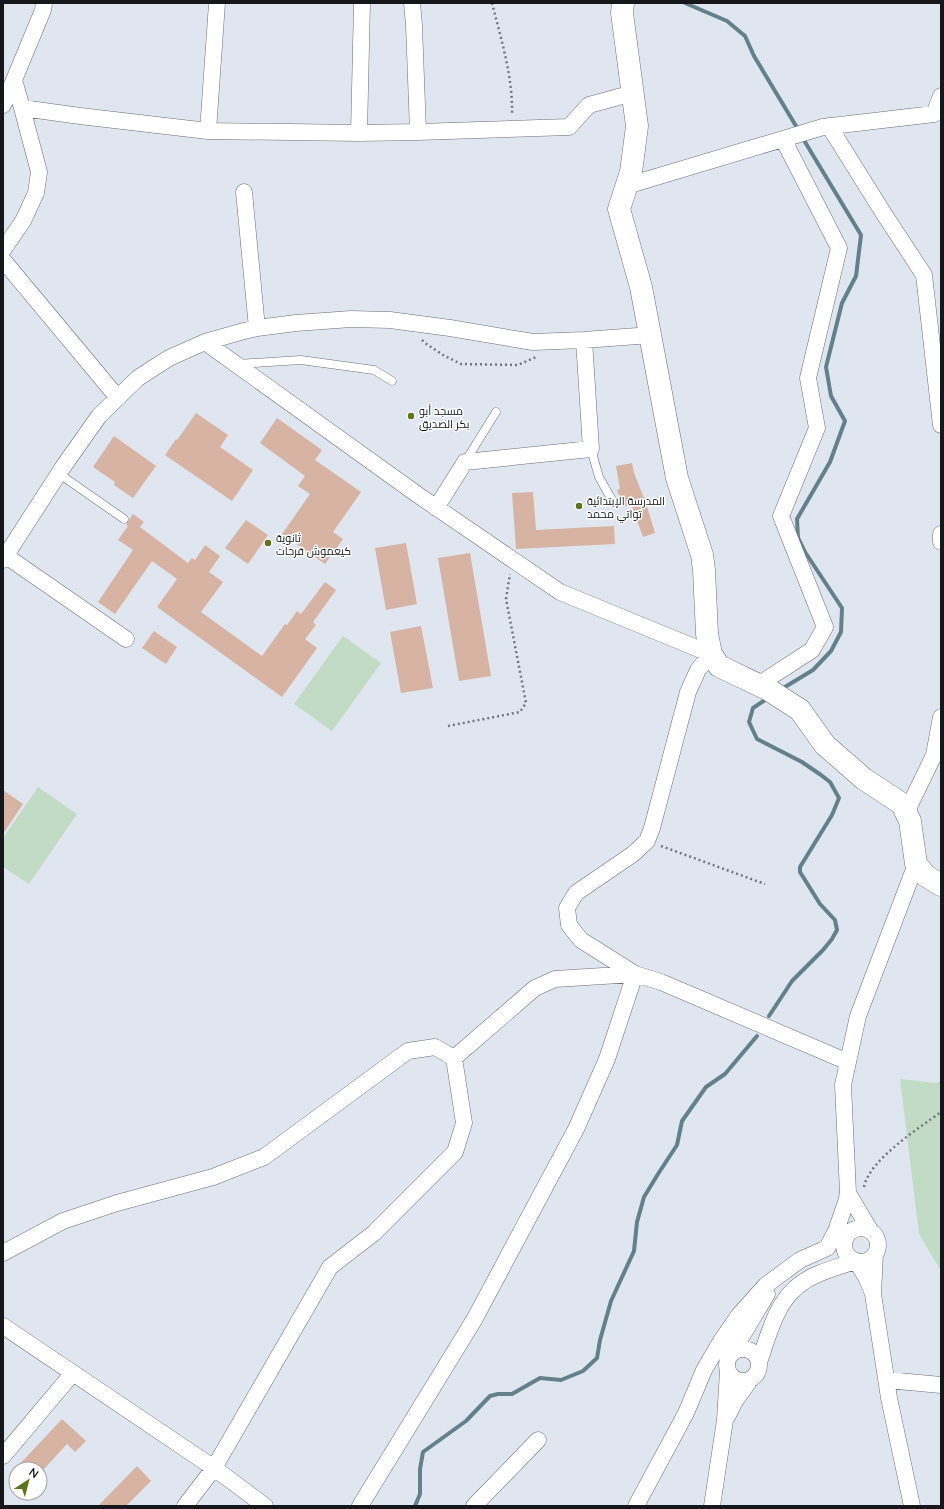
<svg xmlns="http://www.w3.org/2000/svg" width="944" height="1509" font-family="Lato,Cairo,sans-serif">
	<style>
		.green { fill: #c2dbc4 }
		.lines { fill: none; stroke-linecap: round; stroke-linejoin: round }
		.stream { stroke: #63808b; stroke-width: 4 }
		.building { fill: #d7b3a3 }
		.service-casing { stroke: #6a6f78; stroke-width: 9 }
		.minor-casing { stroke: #6a6f78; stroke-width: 17 }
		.secondary-casing { stroke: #6a6f78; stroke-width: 23 }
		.path { stroke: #72757c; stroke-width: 2.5; stroke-dasharray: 2 3; stroke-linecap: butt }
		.service { stroke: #fff; stroke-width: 8 }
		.minor { stroke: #fff; stroke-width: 16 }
		.secondary { stroke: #fff; stroke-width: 22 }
		.poi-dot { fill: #5f7220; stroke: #fff; stroke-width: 1.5 }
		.labels { text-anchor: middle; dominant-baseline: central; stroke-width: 3; stroke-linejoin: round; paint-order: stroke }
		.poi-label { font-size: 11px; fill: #15171a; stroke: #fff; text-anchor: start }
	</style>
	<rect width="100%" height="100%" fill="#e0e6f0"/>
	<!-- green -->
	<path class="green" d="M343,636L381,663L332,731L294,704Z
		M38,787L77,814L29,884L3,867V838Z
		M900,1079L937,1083L941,1080V1271L919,1234Z"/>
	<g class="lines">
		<!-- stream -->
		<path class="stream" d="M685,3L727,21L745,36L754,56L799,131
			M780,690L813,670L831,651L841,632L842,608L805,552L798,538L797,519L830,462L845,421L831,396L826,367L842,303L856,276L861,235L802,137
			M768,698L753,708L749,722L757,739L802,762L821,775L830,782L839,798L832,815L800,867V872L820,904L835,920L837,930L832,939L823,950L792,981L769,1016
			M415,1506L420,1494V1469L423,1452L466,1421L490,1396L498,1394H512L540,1378L561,1380L583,1371L597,1358L600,1340L611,1301L634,1251L637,1222L644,1197L658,1174L677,1145L682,1121L706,1087L725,1074L757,1036"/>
	</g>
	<!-- building -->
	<path class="building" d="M196,413L228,435L220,447L253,470L232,501L165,455L176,439L177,440Z
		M277,418L322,450L315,460L361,492L333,532L343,539L325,564L282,534L310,494L298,486L305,476L260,443Z
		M114,436L156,466L133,498L114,485L115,482L93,467Z
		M632,463L634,473L646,503L655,533L643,537L631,504L623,507L617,490L620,489L616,466Z
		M533,492L536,530L614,526L615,544L516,549L512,493Z
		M133,514L144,522L140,527L188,563L192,558L195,560L205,545L220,556L209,572L223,582L201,612L262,656L285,624L287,625L297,611L301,614L325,582L336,590L313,622L316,625L305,639L317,648L282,697L157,607L177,579L152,561L115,614L98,602L133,550L118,540L128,526L126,524Z
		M246,520L268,535L248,564L225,548Z
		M406,543L417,604L386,610L375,548Z
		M470,553L491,676L459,681L438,558Z
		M421,626L433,688L401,693L390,632Z
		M154,631L177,647L166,664L142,648Z
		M3,790L23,804L3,834Z
		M62,1419L86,1441L75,1452L67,1444L44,1469H15Z
		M137,1466L151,1481L126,1506H98Z"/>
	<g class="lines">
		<defs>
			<path id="service" d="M238,364L301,360L374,370L392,381
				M591,449L599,477L612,500
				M465,462L496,412
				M58,473L124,519"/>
			<path id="minor" d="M362,3L359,133L418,132
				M412,3L414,25L418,132L569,127L589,105L633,93
				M3,105L14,80
				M22,108L80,116L208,131L359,133
				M829,126L884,214L924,275L941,425
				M208,131L217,3
				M626,186L823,127L934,114L941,96
				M244,192L257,328
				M3,250L23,221L36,193L39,172L22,108L14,80L43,10L44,3
				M3,260L118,398
				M205,342L418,495L560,592L711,654L698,670L688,692L652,828L647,841L633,854L576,893L567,908L569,925L581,940L635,974L661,982L848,1062
				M436,508L465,462L591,449L584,340
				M941,534V542
				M6,556L126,639
				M3,560L63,467L99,416L138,378L169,358L205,342L244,331L257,328L296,323L351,319L390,320L450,328L533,342L584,340L651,335
				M758,685L812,650L825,627L781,516L817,428L808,378L839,248L783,139
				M906,813L934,755L941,717
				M454,1058L535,988L555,979L635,974
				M848,1193L870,1230
				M844 1245a17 17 0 1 1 34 0a17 17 0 1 1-34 0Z
				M3,1253L63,1221L117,1203L213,1177L264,1157L408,1051L435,1047L454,1058
				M875,1254L873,1294L889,1398L912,1506
				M3,1326L214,1468L265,1506
				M730,1348L733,1351L767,1294
				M727 1365a16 16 0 1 1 32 0a16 16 0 1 1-32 0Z
				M759,1362C772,1326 778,1290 818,1274C830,1269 843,1265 856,1261L866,1277L872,1291
				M887,1380L941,1385
				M727,1417L735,1401L750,1380
				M3,1456L73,1373
				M185,1506L214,1468L330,1267L374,1233L455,1152L464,1123L454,1058
				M360,1506L474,1320L576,1129L607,1059L635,974
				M474,1506L538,1440
				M636,1506L686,1413L704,1370L721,1341L739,1315L766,1285L800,1260L827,1248L836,1231L846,1202L848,1193L843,1085L858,1016L916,864
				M712,1506L725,1420L728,1371"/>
			<path id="secondary" d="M623,3L622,13L637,126L631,172L619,209L641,287L677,478L702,555L704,570L707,634L711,654L719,666L769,690L800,710L825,745L864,779L902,804L910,821L916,864L926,876L941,885"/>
		</defs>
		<!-- service casing -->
		<use href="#service" class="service-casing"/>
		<!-- minor casing -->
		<use href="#minor" class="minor-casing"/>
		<!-- secondary casing -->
		<use href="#secondary" class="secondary-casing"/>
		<!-- path -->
		<path class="path" d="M492,3C501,39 513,77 512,114
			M422,340L425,343L443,355L461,364L518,365L536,357
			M448,726L520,712L526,703L506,599L510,574
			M661,846L765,884
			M864,1187C869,1160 919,1128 941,1112"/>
		<!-- service -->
		<use href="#service" class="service"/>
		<!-- minor -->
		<use href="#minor" class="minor"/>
		<!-- secondary -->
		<use href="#secondary" class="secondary"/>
	</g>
	<!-- markers -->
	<g class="poi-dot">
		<circle cx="411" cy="416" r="4"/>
		<circle cx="579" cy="506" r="4"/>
		<circle cx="268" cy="543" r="4"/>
	</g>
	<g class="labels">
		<!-- poi labels -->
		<g class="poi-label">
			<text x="419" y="410">مسجد أبو<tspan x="419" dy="13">بكر الصديق</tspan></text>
			<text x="587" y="500">المدرسة الإبتدائية<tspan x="587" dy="13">تواتي محمد</tspan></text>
			<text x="276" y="537">ثانوية<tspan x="276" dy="13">كيعموش فرحات</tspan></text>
		</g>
	</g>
	<!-- border -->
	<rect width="944" height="1509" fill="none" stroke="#15171a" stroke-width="8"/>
	<!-- north arrow -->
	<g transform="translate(28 1481) rotate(36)"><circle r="19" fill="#ffffff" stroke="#a1a2a3"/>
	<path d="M0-3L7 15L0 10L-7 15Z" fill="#5f7220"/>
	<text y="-6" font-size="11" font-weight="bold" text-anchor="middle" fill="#15171a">N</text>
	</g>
</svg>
